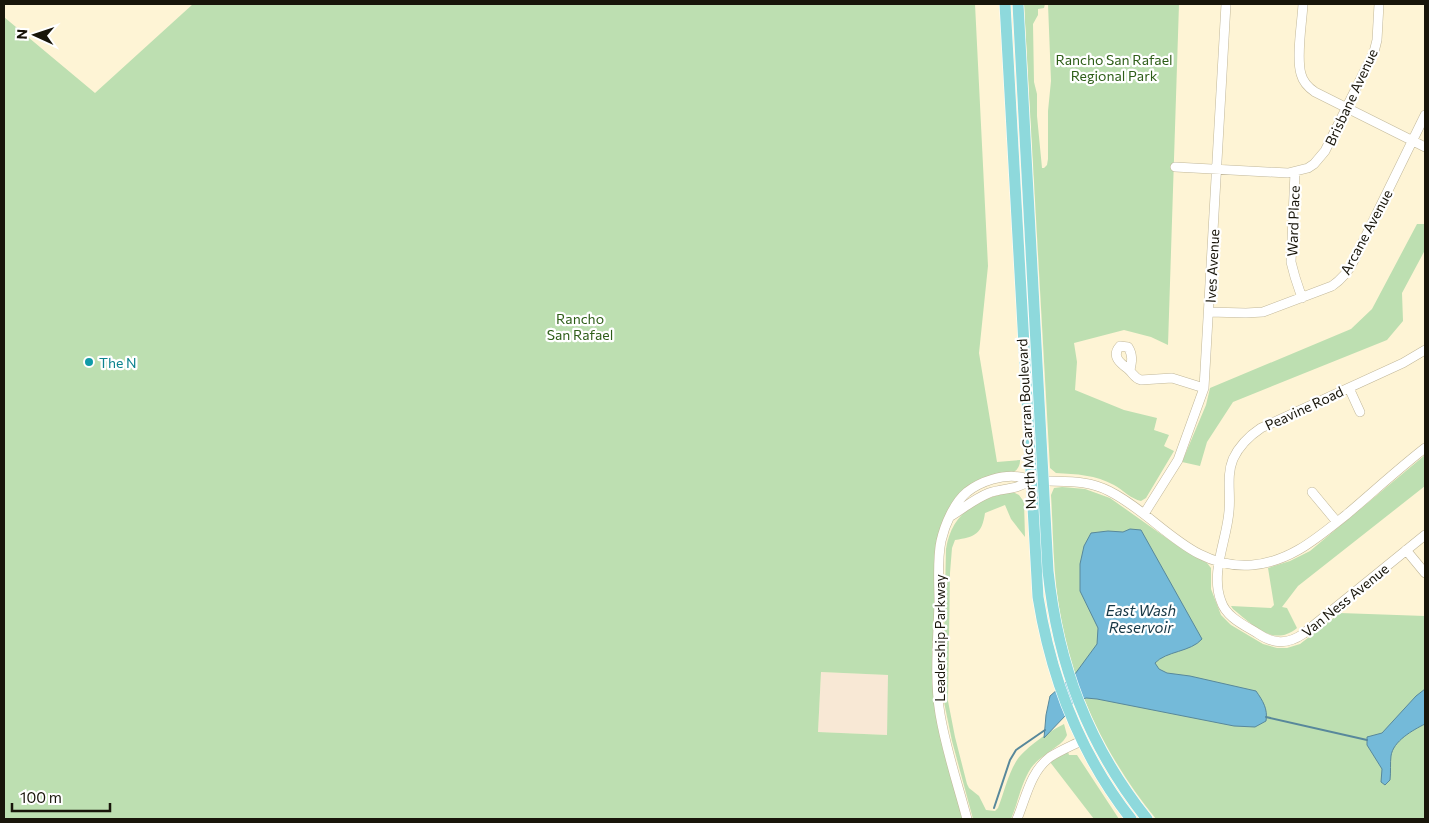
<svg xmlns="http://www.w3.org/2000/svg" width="1429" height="823" font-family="Commissioner,sans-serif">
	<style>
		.industrial { fill: #f8e8d5 }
		.green { fill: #bddfb1; fill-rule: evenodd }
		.water { fill: #74bad9; stroke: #58889b }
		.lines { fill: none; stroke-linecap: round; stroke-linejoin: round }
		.stream { stroke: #58889b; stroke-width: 2 }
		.minor-casing { stroke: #c1b799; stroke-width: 10 }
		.major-casing { stroke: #fff; stroke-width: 12 }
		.minor { stroke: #fff; stroke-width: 9 }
		.major { stroke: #8ed9dc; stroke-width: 11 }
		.culture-dot { fill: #0f9aa8; stroke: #fff; stroke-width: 2 }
		.labels { text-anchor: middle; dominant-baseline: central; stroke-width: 4.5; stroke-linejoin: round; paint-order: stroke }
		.park-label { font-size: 14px; fill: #2d5d17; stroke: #fff }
		.street-label { font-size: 14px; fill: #18150a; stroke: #fff }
		.culture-label { font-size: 14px; fill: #0d838f; stroke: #fff; text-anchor: start }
		.water-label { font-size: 15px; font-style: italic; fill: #163745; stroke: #fff }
	</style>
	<rect width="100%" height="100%" fill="#fef4d5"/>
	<!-- industrial -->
	<path class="industrial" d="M821,672L889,675L887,735L818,732Z"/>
	<!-- green -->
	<path class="green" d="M193,4H975L988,266L979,353L997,462L1020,460C1021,480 987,475 975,484C971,487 941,530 938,536C937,539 936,544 935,547L933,677L963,819H4V17L95,93ZM821,672L888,675L887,735L818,732Z
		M1024,4H1045L1044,8L1038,9V15L1033,24L1034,82L1037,94V116L1042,168H1044L1047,165L1048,159V111L1051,81L1048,4H1179L1168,345L1151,337L1124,330L1074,343L1077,362L1075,390L1124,410L1157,418L1154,430L1169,435L1164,446L1174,451L1146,498L1141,501C1131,499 1123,490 1114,485C1096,475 1076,474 1056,473L1050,468Z
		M1417,224H1425V250L1402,293L1403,321L1387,340L1233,402L1207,442L1200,466L1182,462L1206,405L1210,388L1351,329L1372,309Z
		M1425,455V486L1298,586L1282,607L1287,608L1297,628C1273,648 1252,624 1233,609L1231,606L1271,608L1274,605L1268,568L1290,561L1310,551Z
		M1062,487L1085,489L1110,498L1182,549L1207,563L1211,568V589L1221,615L1231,625L1263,644L1277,648H1287L1300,644L1340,613L1425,616V819H1156C1103,754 1067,677 1057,593C1053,560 1053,527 1051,495L1054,488Z
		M1013,492L1019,495L1024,502L1025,537L1011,519L1005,505L985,513C982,534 975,537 955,540L952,548L950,573L948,701L955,737L967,784L969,788L979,796L986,810L995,811L998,808C1004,793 1008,774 1017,760C1026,747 1050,731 1064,724L1067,735C1063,746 1040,755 1031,768C1021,783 1018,803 1011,819H973L952,741L944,702L943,680L946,549C952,511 979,498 1013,492Z
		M1068,752L1069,755H1077L1119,819H1094L1050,762Z"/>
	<!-- water -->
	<path class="water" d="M1130,529L1141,530L1202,639C1191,652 1166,651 1155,663L1159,669L1167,673L1190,676L1256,691C1263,701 1268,709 1266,721L1255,727L1234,726L1097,699L1086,698L1073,703L1066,715L1044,738L1046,715L1050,696L1075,674L1097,644L1098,628L1080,591V564L1084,546L1091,533L1108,531L1123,532Z
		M1425,689V724C1413,730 1393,741 1391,756C1390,763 1391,772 1390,780L1385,785L1381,782L1382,769L1367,745V737L1382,733L1416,696Z"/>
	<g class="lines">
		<!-- stream -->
		<path class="stream" d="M1266,717L1367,740
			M994,808L1010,760L1016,750L1045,730"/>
		<defs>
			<path id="minor" d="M1303,4C1302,23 1296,57 1301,74C1303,82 1309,88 1315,92L1425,147
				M1175,167L1288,173L1308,168L1314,164L1325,151L1374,52L1377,40L1379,4
				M1295,172L1291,262L1295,277L1302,298
				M1209,312L1246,313L1263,312L1332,286C1342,279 1348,272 1353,262L1425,115
				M1425,350L1403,363L1261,428C1249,436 1239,446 1233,459C1226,476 1231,494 1229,511C1227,540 1210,572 1221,601C1226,617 1244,625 1257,633C1273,644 1287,645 1303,634L1425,535
				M1130,370C1132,361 1133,355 1128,347L1120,346C1111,356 1120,363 1128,369C1133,373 1134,378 1141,380L1172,378L1204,388
				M1349,388L1360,412
				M1312,492L1337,522
				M1144,514L1178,460L1204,388L1226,4
				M951,516C964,508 974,499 989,493C1003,488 1018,490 1030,480
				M1406,550L1425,573
				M967,819C958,785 946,750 940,714C934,678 938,639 939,602C939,582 937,560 941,541C945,524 954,503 967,492C981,481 1003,474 1020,477C1024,477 1028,480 1032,480C1059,483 1084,478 1109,491C1159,516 1190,570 1252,565C1290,562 1317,538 1346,515C1372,493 1398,469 1425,448
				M1017,819C1026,798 1030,772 1050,757C1059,751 1071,746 1081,741"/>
			<path id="major" d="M1005,4L1038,597C1051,678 1080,754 1131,819
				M1018,4L1048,571C1058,665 1088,745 1147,819"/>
		</defs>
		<!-- minor casing -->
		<use href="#minor" class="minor-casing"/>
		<!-- major casing -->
		<use href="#major" class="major-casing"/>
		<!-- minor -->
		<use href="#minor" class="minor"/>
		<!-- major -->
		<use href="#major" class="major"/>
	</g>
	<!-- markers -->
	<circle class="culture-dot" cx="89" cy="362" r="5"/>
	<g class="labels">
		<!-- park labels -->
		<g class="park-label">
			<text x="1114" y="59">Rancho San Rafael<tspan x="1114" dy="16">Regional Park</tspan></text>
			<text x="580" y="318">Rancho<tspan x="580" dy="16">San Rafael</tspan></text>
		</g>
		<!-- street labels -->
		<g class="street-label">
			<text transform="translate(1351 97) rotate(-65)">Brisbane Avenue</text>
			<text transform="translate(1293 221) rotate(-88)">Ward Place</text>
			<text transform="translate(1366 232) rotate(-62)">Arcane Avenue</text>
			<text transform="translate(1212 266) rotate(-87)">Ives Avenue</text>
			<text transform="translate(1304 408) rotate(-25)">Peavine Road</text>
			<text transform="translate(1026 424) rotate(-93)">North McCarran Boulevard</text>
			<text transform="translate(1345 600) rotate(-39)">Van Ness Avenue</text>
			<text transform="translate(939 638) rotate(-90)">Leadership Parkway</text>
		</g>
		<!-- culture labels -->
		<g class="culture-label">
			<text x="99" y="362">The N</text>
		</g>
		<!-- water labels -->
		<g class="water-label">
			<text x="1141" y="610">East Wash<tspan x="1141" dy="17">Reservoir</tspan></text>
		</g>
	</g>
	<!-- border -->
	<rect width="1429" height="823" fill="none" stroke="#18150a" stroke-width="10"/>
	<!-- north arrow -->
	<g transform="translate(35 35) rotate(273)" stroke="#ffffff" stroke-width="4" paint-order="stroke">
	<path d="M0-4L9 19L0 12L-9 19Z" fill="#18150a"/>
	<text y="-8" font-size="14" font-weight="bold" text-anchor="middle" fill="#18150a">N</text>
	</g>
	<!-- scale -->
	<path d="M12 803v8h98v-8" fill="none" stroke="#18150a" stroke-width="2.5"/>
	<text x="20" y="803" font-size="15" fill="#18150a" stroke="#ffffff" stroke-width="4" paint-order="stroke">100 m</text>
</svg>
